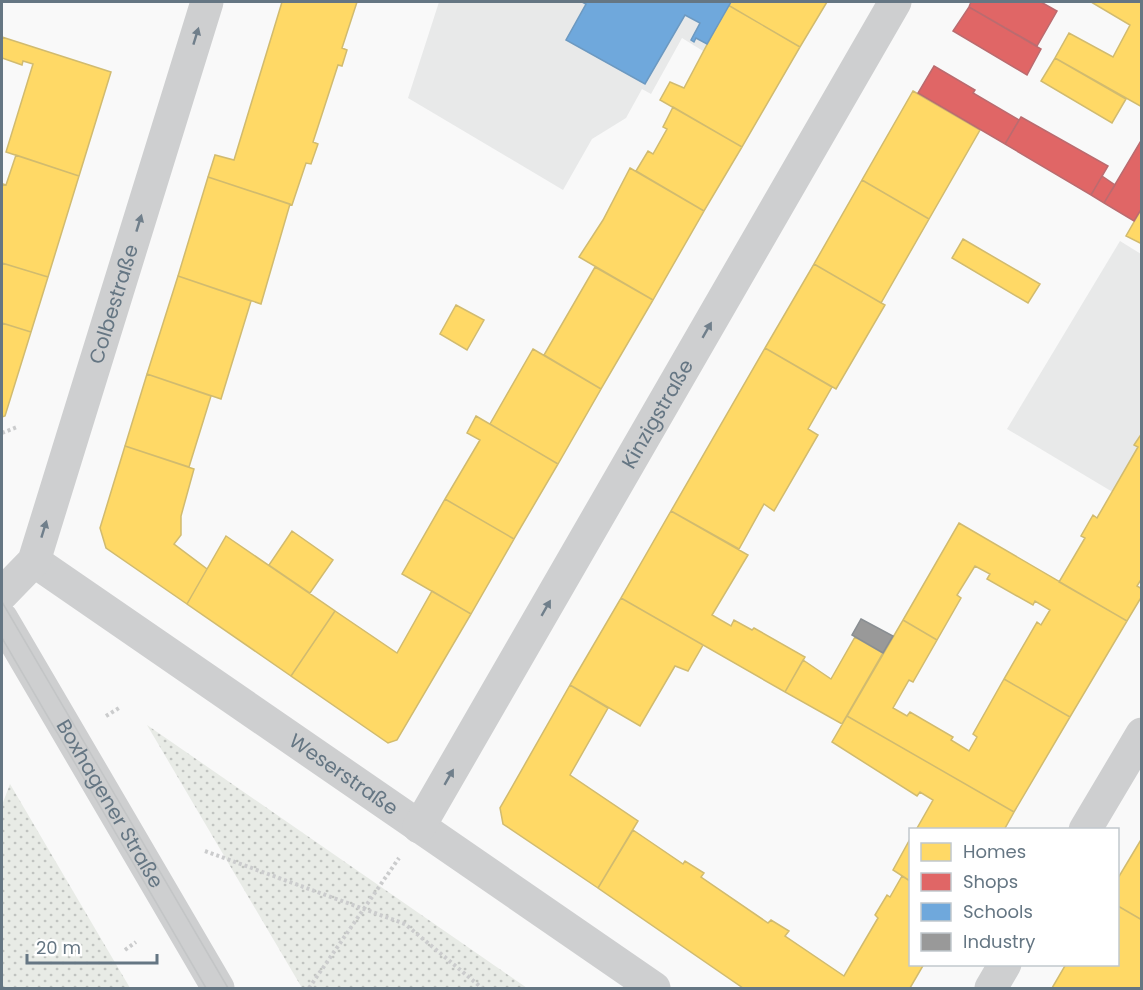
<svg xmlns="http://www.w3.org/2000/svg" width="1143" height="990" font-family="Poppins,sans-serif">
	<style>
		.built { fill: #e8e9e9 }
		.park { fill: url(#park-dots) }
		.homes { fill: #ffd966; stroke: #d1bb6f; stroke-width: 1.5 }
		.shops { fill: #e06666; stroke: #bb6b6f; stroke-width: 1.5 }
		.schools { fill: #6fa8dc; stroke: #6c99c1; stroke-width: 1.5 }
		.industry { fill: #999; stroke: #898e92; stroke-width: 1.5 }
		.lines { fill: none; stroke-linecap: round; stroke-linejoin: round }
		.path { stroke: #cbcccd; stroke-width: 4; stroke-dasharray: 3 3; stroke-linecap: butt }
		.minor { stroke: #cecfd0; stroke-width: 33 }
		.tertiary { stroke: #cecfd0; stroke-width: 33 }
		.tram { stroke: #c3c5c6; stroke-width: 1.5 }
		.oneway { fill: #707f8b }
		.labels { text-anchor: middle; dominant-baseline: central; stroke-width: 6; stroke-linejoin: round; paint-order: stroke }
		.street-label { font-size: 20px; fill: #657683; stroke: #fff }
	</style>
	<defs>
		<pattern id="park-dots" width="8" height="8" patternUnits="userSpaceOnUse" patternTransform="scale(1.5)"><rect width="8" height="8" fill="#e8ebe6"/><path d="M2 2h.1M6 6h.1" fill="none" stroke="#c0c3c0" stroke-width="1.8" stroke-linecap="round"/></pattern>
	</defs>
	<rect width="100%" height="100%" fill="#f9f9f9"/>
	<!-- built -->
	<path class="built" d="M439,2H731L703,51L682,38L651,94L642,89L626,118L592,139L563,190L408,98Z
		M1120,241L1141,254L1142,486L1131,503L1007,429Z"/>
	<!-- park -->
	<path class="park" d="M147,725L527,988H302Z
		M10,784L130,988H2V805Z"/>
	<!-- homes -->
	<path class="homes" d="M282,2H357L342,48L347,50L342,66L338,65L313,142L318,144L311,164L306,163L292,205L208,177L215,155L234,160Z
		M731,2H827L800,47L728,5Z
		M1091,2H1142V107L1055,58L1069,33L1113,57L1130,25Z
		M728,5L800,47L742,147L660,100L670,82L684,88Z
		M2,37L111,72L79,176L6,152L33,64L23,61L22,65L2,58Z
		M1055,58L1126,99L1112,123L1041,81Z
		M913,91L980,130L929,219L862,180Z
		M673,107L742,147L704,211L636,171L648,151L653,154L667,129L663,127Z
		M16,155L79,176L48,277L2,263V188L3,184L6,185Z
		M630,168L704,211L653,300L579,257L603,220Z
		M208,177L290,204L261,304L178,276Z
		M862,180L929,219L881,303L814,264Z
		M1142,208V244L1126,236Z
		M963,239L1040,284L1028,303L952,258Z
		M2,263L48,277L31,332L2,323Z
		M814,264L885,305L836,389L765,348Z
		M595,267L653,300L601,389L544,355Z
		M178,276L251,301L221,399L147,374Z
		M456,305L484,320L467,350L440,334Z
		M2,323L31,332L5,416L2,417Z
		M765,348L832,387L808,429L818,435L774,511L764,504L739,549L671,511Z
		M533,349L601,389L558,464L490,424Z
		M147,374L211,396L189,467L125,446Z
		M476,416L558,464L514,539L445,499L480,440L467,433Z
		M1142,433V578L1137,586L1142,589V596L1127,621L1059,582L1085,538L1081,536L1093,515L1097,518L1138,447L1134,445Z
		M125,446L194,469L181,516V535L174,544L207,569L187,604L106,548L100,528Z
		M445,499L514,539L471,614L402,574Z
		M671,511L748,555L712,615L731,626L734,620L752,630L754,628L805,657L785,692L621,598Z
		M959,523L1127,621L1070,717L1004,679L1037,622L1041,625L1050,610L1035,601L1033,605L987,579L990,574L975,566L957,595L961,598L937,640L903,620Z
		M292,531L333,560L310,593L269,565Z
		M226,536L335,611L291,676L187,604Z
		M432,591L471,614L397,740L388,743L291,676L335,611L397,653Z
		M621,598L703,645L688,671L675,666L640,726L570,685Z
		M903,620L937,640L913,682L909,680L893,708L907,716L910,712L953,737L951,740L969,751L977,737L973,734L1004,679L1070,717L1014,812L847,716Z
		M855,637L883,653L842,724L785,692L803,660L831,679Z
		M570,685L608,708L570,775L638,821L598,888L503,824L500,808Z
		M847,716L1014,812L1004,830H916L933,800L920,792L917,796L832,742Z
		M633,830L683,864L685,861L704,873L701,877L768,923L771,920L789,931L785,936L844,976L878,918L875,915L887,895L890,897L902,876L910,881V964H924L910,988H743L598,888Z
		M1142,838V920L1118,906V878Z
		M910,839V881L893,870Z
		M1118,906L1142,920V988H1052L1066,964H1118Z"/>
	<!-- shops -->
	<path class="shops" d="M971,2H1041L1057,11L1037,46L969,7Z
		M969,7L1041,49L1027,75L953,31Z
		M934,66L975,90L973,93L1019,120L1005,144L918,93Z
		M1021,117L1108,166L1091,195L1005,144Z
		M1142,139V208L1134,221L1104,203Z
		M1102,176L1115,185L1104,203L1091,195Z"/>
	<!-- schools -->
	<path class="schools" d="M582,2H731L707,44L696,38L694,42L691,40L700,23L685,15L645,84L566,40L586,4Z"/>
	<!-- industry -->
	<path class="industry" d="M861,619L893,636L883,653L852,635Z"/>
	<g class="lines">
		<!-- path -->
		<path class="path" d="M2,433L17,427
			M106,716L119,708
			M205,851L405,924L482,988
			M125,950L136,942
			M309,988L399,858"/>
		<!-- minor -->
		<g class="minor">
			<path id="s1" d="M34,561L654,988"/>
			<path id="s2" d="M2,594L34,561L207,2"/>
			<path id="s3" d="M419,827L895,2"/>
			<path d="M1085,830L1142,734"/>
			<path d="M991,988L1005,964"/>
		</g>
		<!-- tertiary -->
		<path class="tertiary" id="s4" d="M2,619L218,988"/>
		<!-- tram -->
		<path class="tram" d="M2,602L228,988
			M2,638L206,988"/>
	</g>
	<!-- one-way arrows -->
	<defs><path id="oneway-solid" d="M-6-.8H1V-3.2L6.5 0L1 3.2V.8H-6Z" transform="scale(1.5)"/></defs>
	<g class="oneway">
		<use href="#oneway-solid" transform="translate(196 36) rotate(-73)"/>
		<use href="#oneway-solid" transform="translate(139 223) rotate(-73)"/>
		<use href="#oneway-solid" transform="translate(707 330) rotate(-60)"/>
		<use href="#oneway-solid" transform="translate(44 529) rotate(-73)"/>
		<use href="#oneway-solid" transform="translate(546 608) rotate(-60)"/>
		<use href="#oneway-solid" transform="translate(449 777) rotate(-60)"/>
	</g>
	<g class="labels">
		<!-- street labels -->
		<g class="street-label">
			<text stroke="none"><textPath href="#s2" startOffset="315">Colbestraße</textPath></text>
			<text stroke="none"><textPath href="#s3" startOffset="477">Kinzigstraße</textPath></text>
			<text stroke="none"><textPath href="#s1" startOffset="376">Weserstraße</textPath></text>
			<text stroke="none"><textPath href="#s4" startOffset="214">Boxhagener Straße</textPath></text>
		</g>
	</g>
	<!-- border -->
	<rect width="1143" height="990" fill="none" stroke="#657683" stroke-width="6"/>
	<!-- legend -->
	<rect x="909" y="828" width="210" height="138" fill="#ffffff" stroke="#c1c8cd" stroke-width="1.5"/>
	<rect x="921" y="843" width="30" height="18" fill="#ffd966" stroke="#c1c8cd" stroke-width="1.5"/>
	<text x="963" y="858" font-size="18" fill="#657683">Homes</text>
	<rect x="921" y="873" width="30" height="18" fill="#e06666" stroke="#c1c8cd" stroke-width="1.5"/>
	<text x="963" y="888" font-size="18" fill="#657683">Shops</text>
	<rect x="921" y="903" width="30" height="18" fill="#6fa8dc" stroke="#c1c8cd" stroke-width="1.5"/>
	<text x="963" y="918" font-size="18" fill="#657683">Schools</text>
	<rect x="921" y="933" width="30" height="18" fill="#999999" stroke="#c1c8cd" stroke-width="1.5"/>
	<text x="963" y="948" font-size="18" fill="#657683">Industry</text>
	<!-- scale -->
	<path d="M27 954v9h130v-9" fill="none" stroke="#657683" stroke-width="3"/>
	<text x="36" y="954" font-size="18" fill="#657683" stroke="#ffffff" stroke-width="4.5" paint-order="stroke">20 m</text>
</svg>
